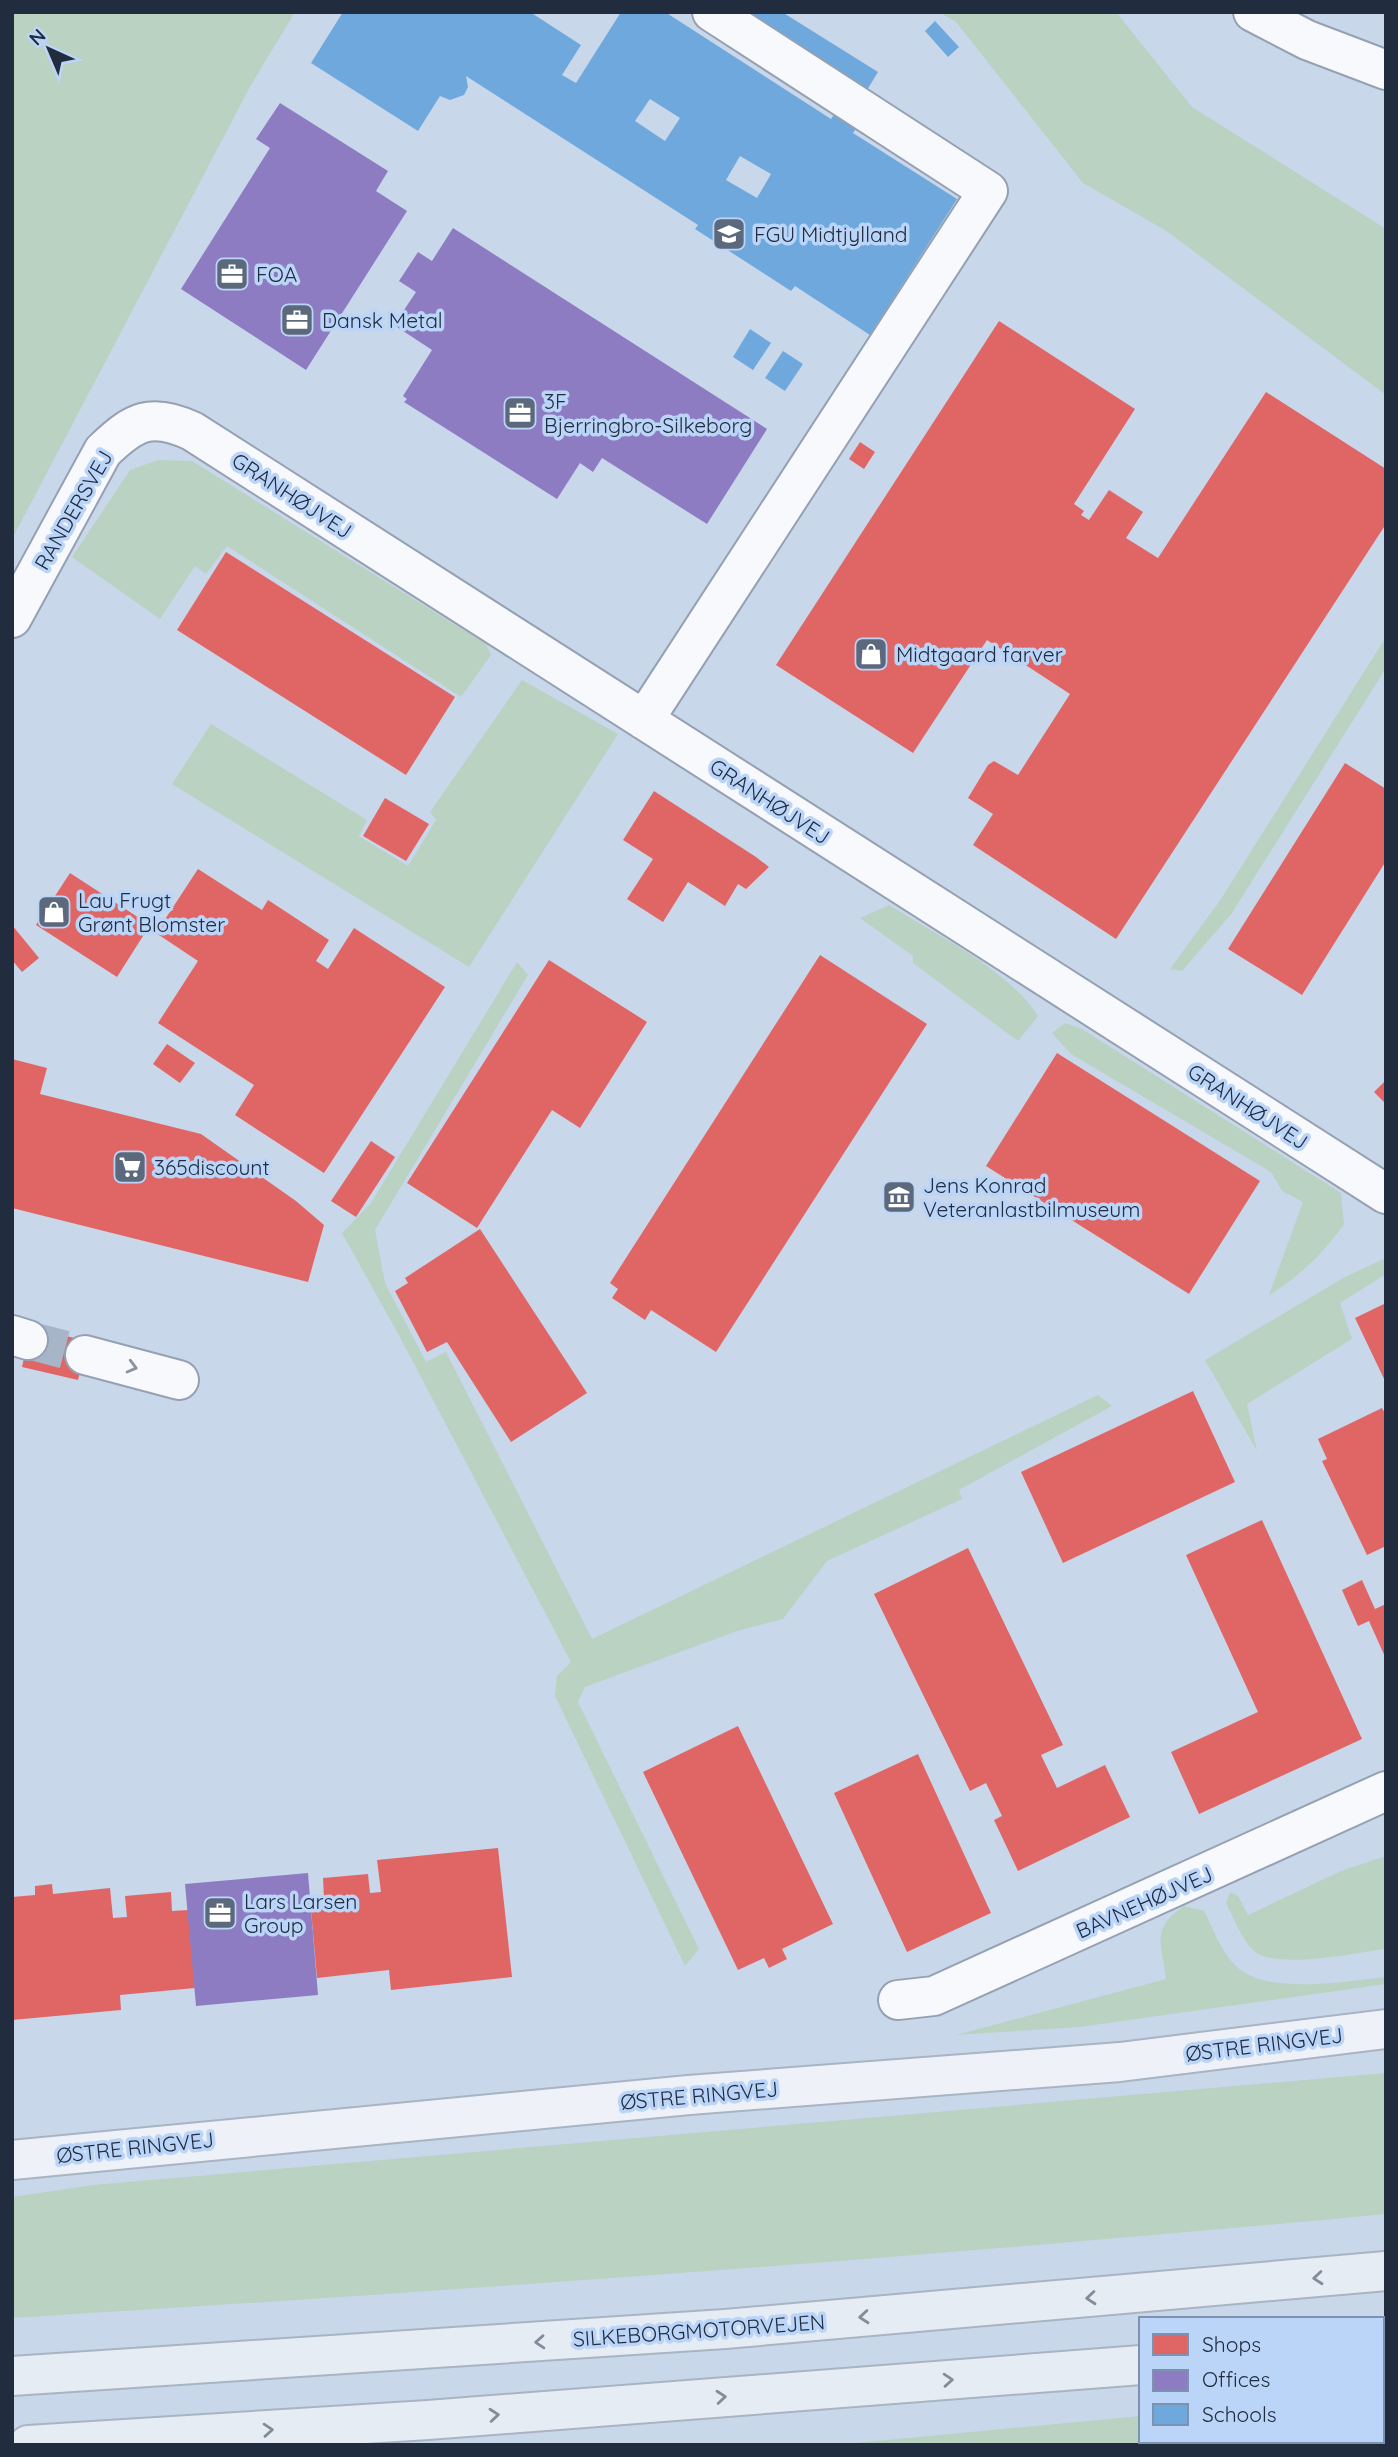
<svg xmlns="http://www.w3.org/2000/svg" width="1398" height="2457" font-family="Quicksand,sans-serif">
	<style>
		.green { fill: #bad2c1 }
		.shops { fill: #e06666 }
		.offices { fill: #8e7cc3 }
		.schools { fill: #6fa8dc; fill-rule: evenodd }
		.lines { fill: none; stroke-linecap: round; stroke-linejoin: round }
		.minor-tunnel { stroke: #a7b5c9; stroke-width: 38; stroke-dasharray: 38 19; stroke-linecap: butt }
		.minor-casing { stroke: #95a1b2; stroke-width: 42 }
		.major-casing { stroke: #a9b4c3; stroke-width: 42 }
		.highway-casing { stroke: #a9b4c3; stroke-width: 42 }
		.minor { stroke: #f7f9fc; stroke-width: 38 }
		.major { stroke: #eef1f7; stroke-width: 38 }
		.highway { stroke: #e6ecf4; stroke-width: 38 }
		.oneway { stroke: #8c939e }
		.oneway2 { stroke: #848c9a }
		.labels { text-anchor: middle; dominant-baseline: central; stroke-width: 7; stroke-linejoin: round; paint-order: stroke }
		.poi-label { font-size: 21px; fill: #212d3f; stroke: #bbd5f9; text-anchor: start }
		.street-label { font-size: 21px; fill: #212d3f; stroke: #bbd5f9 }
	</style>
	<rect width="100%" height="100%" fill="#c9d7eb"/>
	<!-- green -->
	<path class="green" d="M12,12H295L251,85L12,539Z
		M939,12H1116L1192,107L1386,229V395L1168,232L1083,183L956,22Z
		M158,460L192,461L486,644L491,655L461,697L227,546L206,574L195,566L160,619L72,557L130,470Z
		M1386,637V668L1232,913L1182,971L1170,969L1221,899Z
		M522,680L618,734L469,967L172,784L211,724L367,820L359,836L408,866L436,820L430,812Z
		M889,905C935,934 1009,970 1038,1016L1018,1041L913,963V956L860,918Z
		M517,962L528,975L375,1230L385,1283L426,1362L446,1352L592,1639L1098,1395L1112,1406L959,1490L962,1499L827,1561L783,1619L737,1631L585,1687L578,1702L699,1949L685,1966L555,1696L557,1676L571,1662L401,1339L342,1233L371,1203Z
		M1065,1023L1082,1029L1341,1193L1344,1224C1323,1254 1300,1276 1269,1295L1303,1202L1282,1191L1271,1172L1071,1054L1052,1033Z
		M1386,1258V1274L1340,1303L1352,1339L1247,1404L1257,1451L1205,1360L1345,1277Z
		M1386,1856L1384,1949C1356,1953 1276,1970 1254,1951C1242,1940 1234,1918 1226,1903L1230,1892L1238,1896L1248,1915L1341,1871Z
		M1184,1906L1204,1911C1213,1928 1220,1949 1233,1963C1261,1997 1347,1981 1386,1977V1984L1079,2027L956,2035L1166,1979C1162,1945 1150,1929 1184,1906Z
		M1386,2073V2214C928,2257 471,2290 12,2318V2197L93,2185Z
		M1382,2394H1386V2445H834L1141,2416V2441H1382Z"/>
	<!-- shops -->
	<path class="shops" d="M999,321L1135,409L1074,504L1084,511L1081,515L1089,520L1109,490L1143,512L1126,538L1158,558L1266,392L1386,469V524L1116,939L973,845L993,814L968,798L988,765L994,761L1018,775L1070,694L987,640L913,753L776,665Z
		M860,442L875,452L864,469L849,459Z
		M226,552L455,697L406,775L177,630Z
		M1345,763L1386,789V861L1302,995L1228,949Z
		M654,791L756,857L769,867L746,889L738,884L725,906L688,882L663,922L627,899L653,859L623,840Z
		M385,798L429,824L406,861L363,836Z
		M198,869L262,910L268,900L329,940L316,961L328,969L354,928L445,987L324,1173L235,1115L254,1085L158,1023L198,961L156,933Z
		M70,873L150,925L117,977L36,925Z
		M12,925L39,958L22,972L12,960Z
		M820,955L927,1024L716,1352L651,1310L645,1320L612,1298L618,1289L610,1283Z
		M549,960L647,1022L580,1128L552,1110L477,1228L407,1183Z
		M167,1044L195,1063L180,1083L153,1064Z
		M1057,1053L1260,1181L1189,1294L986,1166Z
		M12,1059L47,1068L40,1094L201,1134L296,1201L324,1225L308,1282L12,1208Z
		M1386,1080V1104L1374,1092Z
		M371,1141L395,1157L356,1217L331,1201Z
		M480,1229L587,1393L511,1442L447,1342L427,1352L395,1291L408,1283L405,1278Z
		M1386,1303V1383L1355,1318Z
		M31,1328L88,1341L78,1380L22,1367Z
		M1193,1391L1235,1482L1063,1563L1021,1472Z
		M1382,1408L1386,1415V1546L1367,1555L1322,1461L1327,1459L1318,1439Z
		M1262,1520L1362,1739L1199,1814L1171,1752L1258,1712L1186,1555Z
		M968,1548L1063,1745L1041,1755L1057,1788L1105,1765L1130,1817L1018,1871L994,1820L1002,1816L986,1783L970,1791L874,1594Z
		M1362,1580L1375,1609L1386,1604V1659L1369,1621L1358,1626L1342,1590Z
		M738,1726L833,1924L782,1949L787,1959L769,1968L764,1958L738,1970L643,1772Z
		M918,1754L991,1913L907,1952L834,1793Z
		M498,1848L512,1977L391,1990L389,1970L317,1978L310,1898H324L323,1878L368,1874L370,1893L381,1892L377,1860Z
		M52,1884L53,1894L110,1888L113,1918L127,1917L125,1896L171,1892L172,1911L188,1910L195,1988L120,1995L121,2010L12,2020V1897L35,1895V1886Z"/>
	<!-- offices -->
	<path class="offices" d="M280,103L388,171L376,191L407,211L306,370L181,289L270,148L256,139Z
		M453,228L767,429L707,524L602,458L593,472L580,463L557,499L404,402L407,399L403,396L432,350L394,325L416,292L399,281L418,252L432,261Z
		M308,1873L318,1995L196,2006L185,1884Z"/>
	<!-- schools -->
	<path class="schools" d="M343,12H530L581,45L562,75L576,83L621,12H665L831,119L838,109L860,123L853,133L957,199L870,335L795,286L791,291L695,229L698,225L466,76L468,87L464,95L450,100L440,96L418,131L311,63ZM650,99L680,118L665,141L635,121ZM740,156L771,174L757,198L726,180Z
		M743,12H782L878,72L867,90Z
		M935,21L959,47L948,57L925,31Z
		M750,329L771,343L753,370L733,357Z
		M783,351L803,364L785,391L765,378Z"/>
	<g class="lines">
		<!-- minor-tunnel -->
		<path class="minor-tunnel" d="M28,1340L85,1355"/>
		<defs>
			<path id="minor" d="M1253,12L1307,40L1386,70
				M12,618L103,451C134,421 151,412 192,431L1386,1194
				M644,720L988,191L712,12
				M12,1335L28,1340
				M85,1355L179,1380
				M898,2000L934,1996L1386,1791"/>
			<path id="major" d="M12,2160L689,2095L1120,2062L1386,2029"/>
			<path id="highway" d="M1382,2344H1386
				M12,2376L725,2329L1386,2271
				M28,2445L428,2420L1141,2365"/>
		</defs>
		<!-- minor casing -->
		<use href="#minor" class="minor-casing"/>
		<!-- major casing -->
		<use href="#major" class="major-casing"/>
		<!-- highway casing -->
		<use href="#highway" class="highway-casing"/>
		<!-- minor -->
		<use href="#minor" class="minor"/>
		<!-- major -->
		<use href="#major" class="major"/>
		<!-- highway -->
		<use href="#highway" class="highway"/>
	</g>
	<!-- one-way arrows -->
	<defs><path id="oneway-chevron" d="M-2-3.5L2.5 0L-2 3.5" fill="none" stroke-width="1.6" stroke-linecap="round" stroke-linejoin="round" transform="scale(1.75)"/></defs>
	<use class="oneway" href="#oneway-chevron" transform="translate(132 1367) rotate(15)"/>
	<g class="oneway2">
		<use href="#oneway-chevron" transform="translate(1318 2278) rotate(175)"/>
		<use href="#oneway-chevron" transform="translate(1091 2298) rotate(175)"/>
		<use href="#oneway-chevron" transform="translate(864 2317) rotate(175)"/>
		<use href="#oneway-chevron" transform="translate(540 2342) rotate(176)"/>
		<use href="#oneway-chevron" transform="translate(948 2380) rotate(-4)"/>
		<use href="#oneway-chevron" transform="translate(721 2397) rotate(-5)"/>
		<use href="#oneway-chevron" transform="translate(494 2415) rotate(-5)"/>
		<use href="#oneway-chevron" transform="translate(268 2430) rotate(-4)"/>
	</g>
	<!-- icons -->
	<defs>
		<symbol id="school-square" viewBox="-11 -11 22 22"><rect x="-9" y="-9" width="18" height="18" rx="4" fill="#5c687b" stroke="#bbd5f9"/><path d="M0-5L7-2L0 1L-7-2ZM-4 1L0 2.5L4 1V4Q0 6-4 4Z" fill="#fff"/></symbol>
		<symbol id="office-square" viewBox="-11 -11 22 22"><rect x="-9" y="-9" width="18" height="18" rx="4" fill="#5c687b" stroke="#bbd5f9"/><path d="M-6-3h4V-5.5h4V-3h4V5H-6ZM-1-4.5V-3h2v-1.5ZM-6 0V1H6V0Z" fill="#fff"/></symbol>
		<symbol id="shop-square" viewBox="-11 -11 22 22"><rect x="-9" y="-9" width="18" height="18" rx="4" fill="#5c687b" stroke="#bbd5f9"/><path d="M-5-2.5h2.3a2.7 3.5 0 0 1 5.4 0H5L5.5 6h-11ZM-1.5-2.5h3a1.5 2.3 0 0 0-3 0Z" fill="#fff"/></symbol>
		<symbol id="supermarket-square" viewBox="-11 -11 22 22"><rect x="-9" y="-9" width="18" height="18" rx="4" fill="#5c687b" stroke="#bbd5f9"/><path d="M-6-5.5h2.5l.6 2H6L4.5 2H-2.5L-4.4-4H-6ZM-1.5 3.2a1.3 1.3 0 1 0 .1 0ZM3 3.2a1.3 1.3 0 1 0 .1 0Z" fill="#fff"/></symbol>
		<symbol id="museum-square" viewBox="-11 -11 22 22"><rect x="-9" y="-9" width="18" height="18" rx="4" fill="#5c687b" stroke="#bbd5f9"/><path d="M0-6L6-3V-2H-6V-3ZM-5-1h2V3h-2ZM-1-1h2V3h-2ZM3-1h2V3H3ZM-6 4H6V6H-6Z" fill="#fff"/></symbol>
	</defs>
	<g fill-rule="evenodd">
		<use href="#school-square" x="710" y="215" width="38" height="38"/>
		<use href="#office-square" x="213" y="255" width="38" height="38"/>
		<use href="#office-square" x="278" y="301" width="38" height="38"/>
		<use href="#office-square" x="501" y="394" width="38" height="38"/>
		<use href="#shop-square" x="852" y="635" width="38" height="38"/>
		<use href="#shop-square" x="35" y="893" width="38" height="38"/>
		<use href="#supermarket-square" x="111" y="1148" width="38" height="38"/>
		<use href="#museum-square" x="880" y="1178" width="38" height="38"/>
		<use href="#office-square" x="201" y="1894" width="38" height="38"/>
	</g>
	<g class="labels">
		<!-- poi labels -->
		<g class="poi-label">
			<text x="754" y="234">FGU Midtjylland</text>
			<text x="256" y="274">FOA</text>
			<text x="322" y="320">Dansk Metal</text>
			<text x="544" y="401">3F<tspan x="544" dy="24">Bjerringbro-Silkeborg</tspan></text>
			<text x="896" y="654">Midtgaard farver</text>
			<text x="78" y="900">Lau Frugt<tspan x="78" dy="24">Grønt Blomster</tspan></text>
			<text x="154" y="1167">365discount</text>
			<text x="923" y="1185">Jens Konrad<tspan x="923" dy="24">Veteranlastbilmuseum</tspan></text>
			<text x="244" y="1901">Lars Larsen<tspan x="244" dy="24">Group</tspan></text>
		</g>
		<!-- street labels -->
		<g class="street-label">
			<text transform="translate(292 495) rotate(33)">GRANHØJVEJ</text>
			<text transform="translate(73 510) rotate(-60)">RANDERSVEJ</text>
			<text transform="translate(770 801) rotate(33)">GRANHØJVEJ</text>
			<text transform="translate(1248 1106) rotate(33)">GRANHØJVEJ</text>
			<text transform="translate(1144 1902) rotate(-24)">BAVNEHØJVEJ</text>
			<text transform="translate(1264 2044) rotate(-7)">ØSTRE RINGVEJ</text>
			<text transform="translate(699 2095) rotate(-5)">ØSTRE RINGVEJ</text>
			<text transform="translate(135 2147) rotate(-6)">ØSTRE RINGVEJ</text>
			<text transform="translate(699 2330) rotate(-4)">SILKEBORGMOTORVEJEN</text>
		</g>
	</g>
	<!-- border -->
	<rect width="1398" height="2457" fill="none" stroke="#212d3f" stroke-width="28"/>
	<!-- legend -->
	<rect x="1139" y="2317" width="245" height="126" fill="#bbd5f9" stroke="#7d92af" stroke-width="2"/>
	<rect x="1153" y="2334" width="35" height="21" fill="#e06666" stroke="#7d92af" stroke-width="2"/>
	<text x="1202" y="2352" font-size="21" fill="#212d3f">Shops</text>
	<rect x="1153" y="2370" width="35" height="21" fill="#8e7cc3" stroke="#7d92af" stroke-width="2"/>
	<text x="1202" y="2387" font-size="21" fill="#212d3f">Offices</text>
	<rect x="1153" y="2404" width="35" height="21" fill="#6fa8dc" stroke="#7d92af" stroke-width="2"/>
	<text x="1202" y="2422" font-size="21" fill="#212d3f">Schools</text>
	<!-- north arrow -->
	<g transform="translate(49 49) rotate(316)" stroke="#bbd5f9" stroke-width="5" paint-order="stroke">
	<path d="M0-5L12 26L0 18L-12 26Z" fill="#212d3f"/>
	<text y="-10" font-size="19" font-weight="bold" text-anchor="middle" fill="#212d3f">N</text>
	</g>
</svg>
